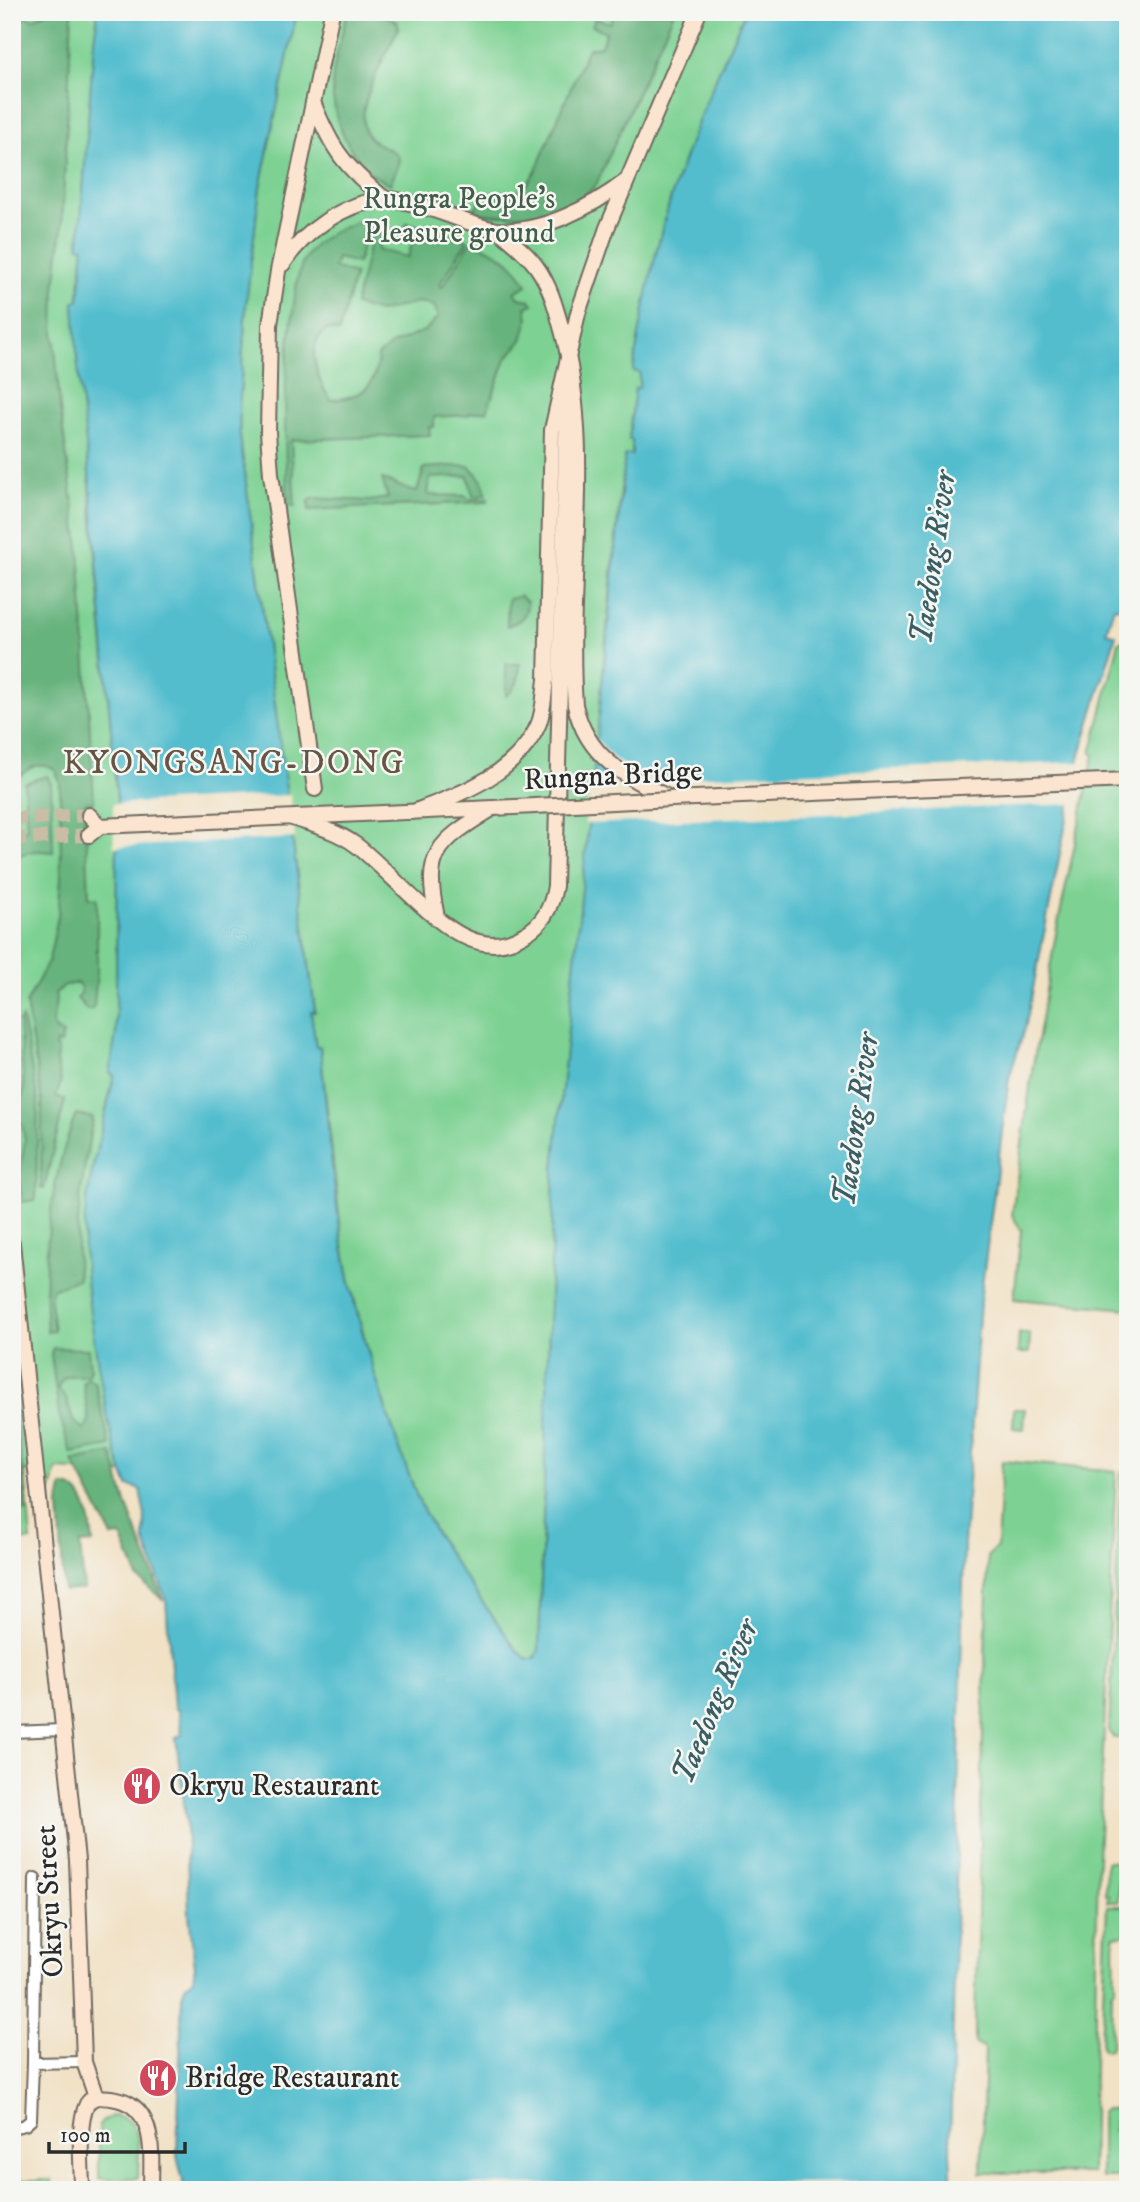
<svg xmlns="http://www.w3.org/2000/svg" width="1140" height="2202" font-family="'IM FELL DW Pica',serif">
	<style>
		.green { fill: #7dd193; stroke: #547e5f; stroke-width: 2 }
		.forest { fill: #66b37d; stroke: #486f54; stroke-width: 2 }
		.water { fill: #52bdce; stroke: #3e747c; stroke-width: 2 }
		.pier { fill: #f1e1c5 }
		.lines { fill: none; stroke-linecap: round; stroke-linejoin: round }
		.secondary-tunnel { stroke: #c9bda6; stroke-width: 14; stroke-dasharray: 14 7; stroke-linecap: butt }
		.street-casing { stroke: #706b61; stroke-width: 14 }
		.secondary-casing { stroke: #706b61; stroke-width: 18 }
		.street { stroke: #fff; stroke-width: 10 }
		.secondary { stroke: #fce5d0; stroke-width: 14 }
		.secondary-bridge-casing { stroke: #706b61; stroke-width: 18; stroke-linecap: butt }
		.secondary-bridge { stroke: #fce5d0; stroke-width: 14 }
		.labels { text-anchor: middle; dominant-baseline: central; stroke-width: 5; stroke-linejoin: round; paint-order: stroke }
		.park-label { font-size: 30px; fill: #445d4a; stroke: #f6f6f2 }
		.street-label { font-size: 30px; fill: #2b2b2b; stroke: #f6f6f2 }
		.poi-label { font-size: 30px; fill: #2b2b2b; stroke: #f6f6f2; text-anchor: start }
		.water-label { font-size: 32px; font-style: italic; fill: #395e64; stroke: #f6f6f2 }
		.quarter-label { font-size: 33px; letter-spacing: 2px; fill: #665543; stroke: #f6f6f2 }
	</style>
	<rect width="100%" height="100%" fill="#f6f6f2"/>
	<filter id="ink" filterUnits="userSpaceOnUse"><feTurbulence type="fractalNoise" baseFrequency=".0143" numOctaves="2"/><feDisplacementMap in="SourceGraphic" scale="14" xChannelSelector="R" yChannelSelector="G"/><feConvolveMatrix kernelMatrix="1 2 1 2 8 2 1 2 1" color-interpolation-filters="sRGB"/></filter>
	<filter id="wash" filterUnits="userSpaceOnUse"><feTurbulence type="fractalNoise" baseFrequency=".00686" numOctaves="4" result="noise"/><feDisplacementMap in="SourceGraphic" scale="28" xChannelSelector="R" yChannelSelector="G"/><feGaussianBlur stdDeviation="1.57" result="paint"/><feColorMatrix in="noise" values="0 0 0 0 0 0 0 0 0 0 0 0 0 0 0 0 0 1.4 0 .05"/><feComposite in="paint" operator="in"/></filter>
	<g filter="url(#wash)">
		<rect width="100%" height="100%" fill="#f1e1c5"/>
		<!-- green -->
		<path class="green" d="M12,12H98L94,41L79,246L84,247L78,302H74L117,801L116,1033L110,1072L114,1075C105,1118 90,1168 86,1211C82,1257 89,1302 96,1348C102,1391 109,1432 123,1473L57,1469L51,1490L50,1518L44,1469L25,1471L31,1540L12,1542Z
			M297,12H745C718,73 691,134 671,197C654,254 642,313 634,371L640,372L639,388H635L629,439H632V455H625L612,572L593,784L554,1170L539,1648L538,1654L532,1659L522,1657L516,1649C482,1600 442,1552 417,1497L378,1389L350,1282L342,1239L320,1047H316L311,1012L315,1011L240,437L239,411L246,304L260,187Z
			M1128,637V1309L1014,1299L1021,1230L1012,1215L1033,1065L1057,928L1094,754L1091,753L1092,750L1119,642Z
			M1019,1333L1030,1334L1029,1353H1018Z
			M1014,1409H1025L1024,1429L1013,1428Z
			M1002,1461L1116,1471L1098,1858L1092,2173H981L985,2050L975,2043V2021L988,1556L997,1547Z
			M1128,1468V1726L1126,1738H1114L1109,1732L1121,1472Z
			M1106,1861H1119L1118,1902H1107L1108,1894H1105Z
			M1107,1906H1126L1125,1935L1114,1936L1115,1988L1112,1991L1111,2047L1109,2050H1103L1101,2046Z
			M1105,2109H1117L1123,2113V2120L1114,2121V2131H1123V2142H1128V2178H1101V2112Z
			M112,2116C146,2116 138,2155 138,2178L99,2179V2126L102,2121Z
			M12,2180H52V2186H12Z"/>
		<!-- forest -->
		<path class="forest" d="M12,12L33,19L47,12H72L62,226L55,290L54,333L60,408L79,546L94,801L85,803L89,897L97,898V972L94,1006L91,1010H87L77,998L81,993V987L77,983L67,985L55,993C60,1010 42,1026 63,1034L60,1044L56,1043L55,1047L58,1049L56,1061L61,1081L56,1097L65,1100L44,1189L41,1188L42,1102L26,1004L49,960L58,916L61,878L60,783L56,771C39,758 26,770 12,782V533L17,530L19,485H12Z
			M347,12H378L398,22V29C387,54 350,112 368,136C377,147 392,147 399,157L398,166L390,184C351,169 329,115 333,76C335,55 343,33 347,12Z
			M614,12H674L596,185C564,218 515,219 473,212L482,197C512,192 519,200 536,170L586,52L589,48L601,46L606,32L592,26L595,18L610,23Z
			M366,219L369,220L358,263L337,258L334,268L355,274L339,332L327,329C324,333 318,338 316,343C310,360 321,387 331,400C362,397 376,388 378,356L391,345L426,330L438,317L434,306L419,302L379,312L355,305L373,230L382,232L378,250L408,257L413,240L402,236L407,223L468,240L439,285L442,287L471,242C495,249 516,263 527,285L515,292L519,298L530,300L533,304L526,307L528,319L522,340L506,359L487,411L469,413L468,415L434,417V427H429L430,435L291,440L295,506L288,505C284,439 283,378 293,312C296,291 296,268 310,251C324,234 346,225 366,219Z
			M452,466H469C478,475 485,482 486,495L473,496L468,476L430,478L428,495L465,496L469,499H488V502L309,510V501L314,498L369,501L388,498L382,479C395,483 404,490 417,492L424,468Z
			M520,596L527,602C527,617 521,621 507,626L508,599Z
			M506,664H520C519,678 518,687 506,696Z
			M47,776L51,784L53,852C36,850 28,850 12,859V833L27,829L24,783Z
			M22,1018L38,1101L36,1197L35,1200L22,1202L19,1178L25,1140L22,1124L12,1122V1115L19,1107L24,1090L19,1023Z
			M76,1114L93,1118C83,1172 74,1225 78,1279L52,1289L50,1301L54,1331L47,1332C42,1260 49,1182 76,1114Z
			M53,1348L88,1349L90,1369L87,1376C73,1376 63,1372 58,1388L66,1398L74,1422L84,1429L89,1422L83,1382L89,1378L95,1383L110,1446L71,1453L59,1414L51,1354Z
			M12,1371L27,1511L20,1512L12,1499Z
			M112,1453L126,1503L163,1600L138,1578L121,1536L112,1537L73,1461Z
			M67,1486C88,1492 91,1524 93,1543L80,1544L84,1589L64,1591L59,1505L62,1487Z"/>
		<!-- water -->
		<path class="water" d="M98,12H297L260,187L246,304L239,411L240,437L315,1012H311L316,1047L320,1046C328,1123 334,1209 350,1284C367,1357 391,1427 417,1497C442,1552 482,1600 516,1649L527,1660L536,1658L539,1648L554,1170L625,455H632V440H629L635,388H639L640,373L633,371C642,313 654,254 671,198C691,134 718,73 745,12H1128V586L1121,608L1114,607L1106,632L1116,635L1079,758L1026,1024L1009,1078L980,1301L964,1544L950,2151L952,2190H183V2181L177,2156L182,1996L185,1986L193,1979L195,1967L189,1915L186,1822L176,1737L182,1735L178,1710L174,1708L166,1600L144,1539L145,1516L140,1489L128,1486C109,1441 103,1393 95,1345C88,1299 80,1253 86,1207C92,1162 105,1119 114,1075L110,1073L116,1033L117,801L92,500L78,369L74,302L79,301L84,247L79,246L94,41Z"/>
		<!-- pier -->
		<path class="pier" d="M594,737L612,757L623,765L638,774L655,778L1082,762L1073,804L585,824L590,781L618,779L592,756Z
			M290,795L295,838L114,847L113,804Z
			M955,2182V2190H180V2187Z"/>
	</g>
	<g filter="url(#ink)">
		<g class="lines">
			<!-- secondary-tunnel -->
			<path class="secondary-tunnel" d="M12,819L89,815
				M12,839L89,835"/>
			<defs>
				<path id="street" d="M12,1732L63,1730
					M33,2063L35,1878
					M12,2128L25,2125L31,2120L33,2063L84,2062"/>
				<path id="secondary" d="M313,102C332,150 345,167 385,199
					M498,230C511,241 526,252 536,266C550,285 556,308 562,330C595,452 566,581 575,705C587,759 627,777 672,799L1128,780
					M283,264C304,231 344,203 384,199C395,198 410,203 421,206C444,212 475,227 498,230C541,234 593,206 626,181
					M315,789L271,474L268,432L270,325L278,271L332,12
					M413,812C460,794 518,774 539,723C544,709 544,694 546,680L552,430L578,313L607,228L699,12
					M89,815L100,826
					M292,818C314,825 337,831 356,845C391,871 441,937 484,943C499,946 512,942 525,934C543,924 552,906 555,886L567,401
					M100,826L493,808
					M89,835L100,826
					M437,917C423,853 437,843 490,810
					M12,1243L77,1860L84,2062L96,2097
					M82,2190C82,2167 77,2124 87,2104C93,2095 101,2097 111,2098C158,2104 151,2154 151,2190"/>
			</defs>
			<!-- street casing -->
			<use href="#street" class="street-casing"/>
			<!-- secondary casing -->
			<use href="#secondary" class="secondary-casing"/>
			<!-- street -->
			<use href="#street" class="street"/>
			<!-- secondary -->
			<use href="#secondary" class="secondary"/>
			<defs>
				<path id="secondary-bridge" d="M493,808L672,799"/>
			</defs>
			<!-- secondary-bridge casing -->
			<use href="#secondary-bridge" class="secondary-bridge-casing"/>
			<!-- secondary-bridge -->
			<use href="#secondary-bridge" class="secondary-bridge"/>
		</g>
	</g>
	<!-- icons -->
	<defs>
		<symbol id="restaurant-disc" viewBox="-11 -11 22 22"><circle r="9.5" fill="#d1495b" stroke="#f6f6f2"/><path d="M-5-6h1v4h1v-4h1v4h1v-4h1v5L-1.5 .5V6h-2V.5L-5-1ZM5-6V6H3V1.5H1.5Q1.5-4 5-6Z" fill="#fff"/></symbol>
	</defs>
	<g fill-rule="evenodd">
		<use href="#restaurant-disc" x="120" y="1764" width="44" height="44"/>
		<use href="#restaurant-disc" x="136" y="2056" width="44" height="44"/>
	</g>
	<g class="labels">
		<!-- park labels -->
		<g class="park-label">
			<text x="459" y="199">Rungra People’s<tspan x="459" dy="34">Pleasure ground</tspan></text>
		</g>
		<!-- street labels -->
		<g class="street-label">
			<text transform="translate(613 776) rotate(-3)">Rungna Bridge</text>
			<text transform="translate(50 1901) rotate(-93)">Okryu Street</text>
		</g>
		<!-- poi labels -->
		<g class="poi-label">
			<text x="169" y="1786">Okryu Restaurant</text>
			<text x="185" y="2078">Bridge Restaurant</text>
		</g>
		<!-- water labels -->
		<g class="water-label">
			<text transform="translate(934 558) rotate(-82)">Taedong River</text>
			<text transform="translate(857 1120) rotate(-82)">Taedong River</text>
			<text transform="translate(716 1702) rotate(-67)">Taedong River</text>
		</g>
		<!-- quarter labels -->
		<g class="quarter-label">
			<text x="234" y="763">KYONGSANG-DONG</text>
		</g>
	</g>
	<!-- margin -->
	<rect width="1140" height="2202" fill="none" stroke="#f6f6f2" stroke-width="42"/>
	<!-- scale -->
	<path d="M49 2142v10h136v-10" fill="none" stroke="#2b2b2b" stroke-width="3.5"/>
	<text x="60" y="2142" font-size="21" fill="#2b2b2b" stroke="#f6f6f2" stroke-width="5" paint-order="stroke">100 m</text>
</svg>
